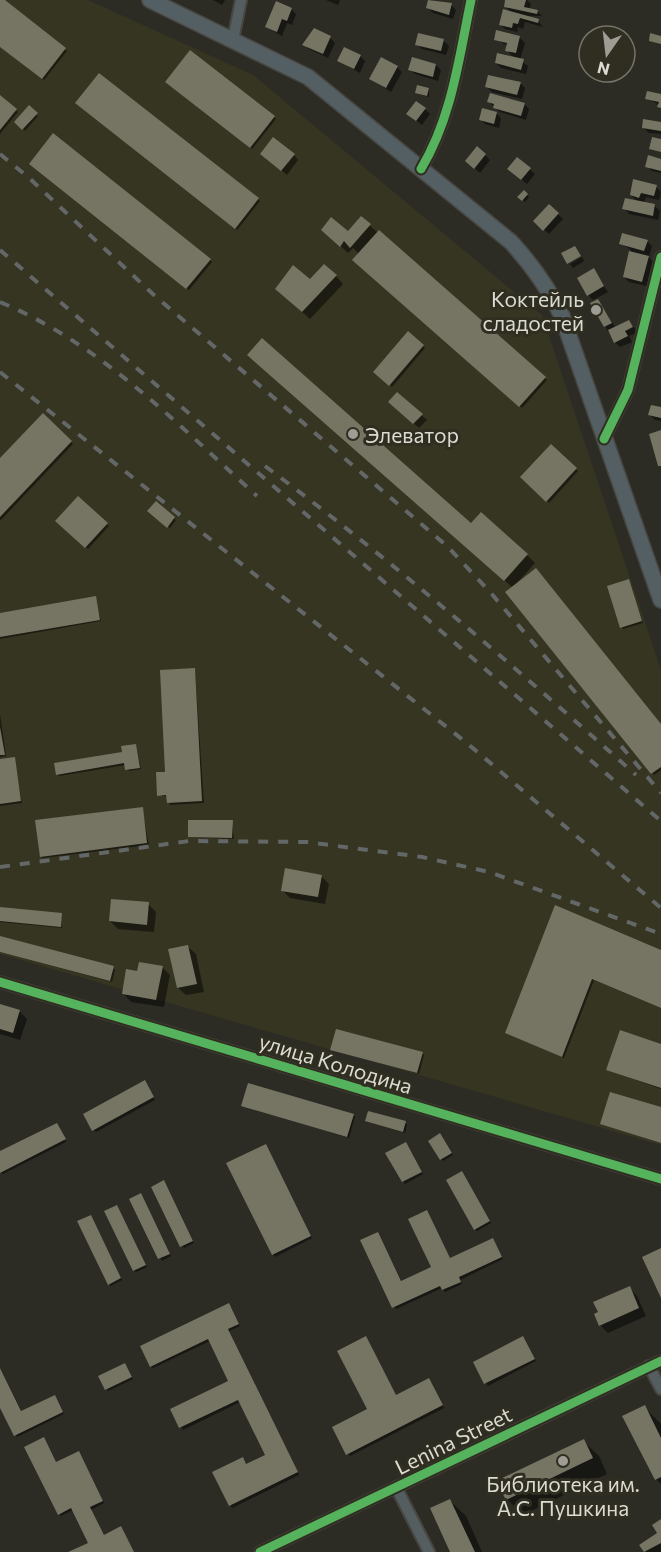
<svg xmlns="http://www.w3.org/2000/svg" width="661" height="1552" font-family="Commissioner,sans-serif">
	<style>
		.built { fill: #363522 }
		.shadow { fill: #0007 }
		.building { fill: #767564 }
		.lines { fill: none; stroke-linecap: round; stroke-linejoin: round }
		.street-casing { stroke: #474641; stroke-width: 14 }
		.secondary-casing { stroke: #474641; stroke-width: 18 }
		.street { stroke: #545d60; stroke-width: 10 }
		.secondary { stroke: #545f63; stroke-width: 15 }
		.rail { stroke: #636767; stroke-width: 4; stroke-dasharray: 10 10; stroke-linecap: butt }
		.cycleway-casing { stroke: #2f2e21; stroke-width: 13 }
		.cycleway { stroke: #56b35d; stroke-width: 9 }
		.poi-dot { fill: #9e9d95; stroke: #2f2e21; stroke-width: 2 }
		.labels { text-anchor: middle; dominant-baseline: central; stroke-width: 6; stroke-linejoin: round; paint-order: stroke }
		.poi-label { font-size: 21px; fill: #dbdbd2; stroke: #2f2e21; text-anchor: end }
		.street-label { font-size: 21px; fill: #dbdbd2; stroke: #2f2e21 }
	</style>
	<rect width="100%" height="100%" fill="#2c2b24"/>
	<!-- built -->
	<path class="built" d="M0,0H88L253,75L542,315L661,670V1145L0,954Z"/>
	<!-- shadow -->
	<path class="shadow" d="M0,0L67,51L44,80L0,46Z
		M213,0H225L222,5Z
		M326,0H340L338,5Z
		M430,0L451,5L456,10L453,19L433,13L428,8Z
		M507,0H527L531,4L529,10L537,11L542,16H529V18L538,21L543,27L525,22L523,29L518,27L517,32L505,29L500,24L513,14L506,7Z
		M291,9L296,14L292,25L287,23L282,36L267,27Z
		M307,38H330L335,43L328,58L309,49L304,44Z
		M520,38L525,43L520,60L528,66L526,74L501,68L496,63L515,59L507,50L508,46L496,39Z
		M444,41L449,46L446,55L422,49L417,44Z
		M360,56L365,61L360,73L339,61Z
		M436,65L441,70L438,81L415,74L410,69Z
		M397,67L402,72L391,92L371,79Z
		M520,83L525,88L522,99L492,92L487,87Z
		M169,84L274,117L276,119L252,149Z
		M429,89V97L416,93Z
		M661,96V109L659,105L647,98Z
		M0,97L18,112L0,134Z
		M489,102L524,104L529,109L526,120L500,112Z
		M79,105L258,199L260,201L237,230Z
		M29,108L38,116L25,131L16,122Z
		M425,109L430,114L422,125L413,118Z
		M496,113L501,118L499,128L485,124L480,119Z
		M661,123V134L649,133L644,128Z
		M478,148L490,160L480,173L472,166Z
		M294,155L298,160L287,175L267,158Z
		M518,159L535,174L527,184L514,174Z
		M661,160V173L652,171L647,166Z
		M31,164L210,260L212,262L189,290Z
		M656,187L661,192L659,200L646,197L644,203L655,206L660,211L658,220L629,214L624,208L638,202L631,195Z
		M524,192L529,197L525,202L520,197Z
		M549,206L563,219L549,234L535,221Z
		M361,218L547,380L522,408L354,260L359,254L353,248L348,253L331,237L348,233Z
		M647,241L652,246L649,257L653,262L647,286L629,282L624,277L631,250L621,243Z
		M582,257L584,261L573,268L570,264Z
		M593,270L608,292L593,300L588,295Z
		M336,276L343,284L310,319L284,296L310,281Z
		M598,301L616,328L629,322L634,327L637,333L629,336L632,342L620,347L615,342L605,326Z
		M408,333L425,348L392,387L375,372Z
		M257,362L472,526L527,555L535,563L517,583L661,726V770L654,775L652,773L507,593L513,588Z
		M397,394L427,420L419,428L390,402Z
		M661,408V421L655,420L650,415Z
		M43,415L73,444L0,521V460Z
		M551,446L578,471L549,503L522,477Z
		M78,498L109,526L88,549L57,521Z
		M156,503L176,520L170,528L149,511Z
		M628,581L643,623L623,629L621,627Z
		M95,598L101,621L0,639V614Z
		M195,670L204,803L170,805L168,797L159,795Z
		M0,714L6,756L0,757Z
		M136,746L141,769L129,771L126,765L59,776L57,774L124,753Z
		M14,759L22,803L0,806V761Z
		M142,809L149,845L43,858L41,856Z
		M232,822L234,839L189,837Z
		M321,876L329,884L325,904L290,898L282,890Z
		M148,904L156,912L154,932L118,929L110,921Z
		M556,907L661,952V1008L594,980L564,1058L507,1033Z
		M0,908L61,915L62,928L0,922Z
		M0,938L113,968L115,970L112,982L0,952Z
		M188,947L196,954L204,992L186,995L178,988Z
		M162,967L170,975L164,1007L131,1002L124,994L138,973Z
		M0,1005L19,1011L27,1019L20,1040L0,1034Z
		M661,1045V1089L608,1070Z
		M332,1050L422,1053L424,1055L419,1074Z
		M147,1084L155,1100L96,1132L94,1130Z
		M243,1105L353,1115L355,1117L349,1138Z
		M661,1109V1143L602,1124Z
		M367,1121L405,1123L407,1125L405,1133Z
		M59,1126L66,1142L3,1174L0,1172V1153Z
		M442,1137L453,1155L443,1161L441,1159Z
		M408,1146L423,1174L405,1184L403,1181Z
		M268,1148L312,1238L275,1257L273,1254Z
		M464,1175L491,1223L477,1231L475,1229Z
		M166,1184L194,1243L184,1248L153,1187Z
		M142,1196L171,1256L162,1261L131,1199Z
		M118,1208L147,1267L136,1272L134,1270Z
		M92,1219L122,1280L111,1286L109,1284Z
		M378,1234L402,1282L493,1240L503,1259L460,1280L462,1284L445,1292L442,1288L396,1309L362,1241Z
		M629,1288L637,1296L646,1316L608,1333L600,1325Z
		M231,1307L240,1326L229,1331L299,1475L232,1508L214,1472L244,1461L247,1465L267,1455L240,1402L183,1430L172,1410L230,1381L210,1341L153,1368L151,1366Z
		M525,1340L536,1361L488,1386L475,1362Z
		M127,1367L133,1379L108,1391L106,1389Z
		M0,1368L22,1412L56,1399L64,1414L17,1437L0,1404Z
		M431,1382L444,1408L350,1456L348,1454L369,1410Z
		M644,1407L661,1424V1484L656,1479Z
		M583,1441L599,1456L607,1474L523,1515L507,1499Z
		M80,1454L104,1503L91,1510L104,1536L134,1552H72L90,1543L73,1510L61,1516L59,1514L56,1463Z
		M450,1501L466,1516L482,1552H452Z
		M661,1521V1552H646L641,1545L659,1533Z"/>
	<!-- building -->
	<path class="building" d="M0,0H5L66,48L42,79L0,47Z
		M428,0L452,3L449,15L426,8Z
		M505,0H526L524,7L538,10L537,14L504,7Z
		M276,1L292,8L287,21L282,19L277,32L265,27Z
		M503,9L539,19L538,23L520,18L518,24L513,23L512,28L499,25Z
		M314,28L331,36L323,54L302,45Z
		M496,30L520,36L516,53L505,51L507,43L494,40Z
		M418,33L444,39L441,51L415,45Z
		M650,33L661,36V44L649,41Z
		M344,47L361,55L354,69L337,61Z
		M190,50L275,116L250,148L165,82Z
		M497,53L524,59L521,70L495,63Z
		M381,57L398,66L386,88L369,79Z
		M412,57L436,64L433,77L408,70Z
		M99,73L259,198L235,229L75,103Z
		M488,75L521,82L517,95L485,87Z
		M417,85L429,88L427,96L415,93Z
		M647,91L661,94V108L657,107L659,102L645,99Z
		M490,93L525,103L521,116L493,108L494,104L487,102Z
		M0,95L17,109L0,130Z
		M416,101L426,108L416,121L406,114Z
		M29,105L38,113L22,130L14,122Z
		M482,108L497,112L494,124L479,120Z
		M643,119L661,122V131L642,128Z
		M53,133L211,259L186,289L29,164Z
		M273,137L295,154L281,171L260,154Z
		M652,137L661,139V152L649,149Z
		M477,146L486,154L474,169L465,161Z
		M648,155L661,159V171L645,167Z
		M517,157L531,168L521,180L507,169Z
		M633,179L657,185L654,196L641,193L639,198L630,195Z
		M524,190L528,194L522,201L517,197Z
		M625,198L655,204L653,216L622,209Z
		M549,204L559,213L543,231L533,221Z
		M361,216L371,224L350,248L344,241L340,247L321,230L331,217L348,231Z
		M379,230L546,377L519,407L352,260Z
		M622,233L648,240L644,251L619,244Z
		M575,246L581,256L567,264L561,253Z
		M629,251L649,256L642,282L623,277Z
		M324,264L337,275L302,312L275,289L293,265L310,279Z
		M594,268L604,286L587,296L577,278Z
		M598,299L612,323L604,327L590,303Z
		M629,320L633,327L625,331L628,336L614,343L608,330Z
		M408,331L424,345L389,386L373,372Z
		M262,338L471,523L481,512L528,554L504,581L247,355Z
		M397,392L423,414L413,424L388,402Z
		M651,405L661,407V418L648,415Z
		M43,413L72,441L0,517V458Z
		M661,430V466H658L649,434Z
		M551,444L577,468L546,502L520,477Z
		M78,496L108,523L85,548L55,521Z
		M156,501L175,517L167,528L147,511Z
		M536,568L661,724V767L651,774L505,592Z
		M629,579L642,621L620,628L607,586Z
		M96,596L100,620L0,637V613Z
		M195,668L202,801L167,803L166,795L157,796L156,772H165L160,670Z
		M0,727L5,755H0Z
		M136,744L140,768L125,770L124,763L56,775L54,763L122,752L121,746Z
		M15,757L21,801L0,804V759Z
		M143,807L147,843L40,857L35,820Z
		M188,820H233L232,838L188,837Z
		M285,868L322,875L318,897L281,891Z
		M111,899L149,902L147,925L109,921Z
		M555,905L661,950V1008L592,979L562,1057L505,1033Z
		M0,907L62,913L61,927L0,921Z
		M0,936L114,966L110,981L0,952Z
		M188,945L197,984L177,988L168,949Z
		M139,962L163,966L156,1000L122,994L126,969L137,971Z
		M0,1004L20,1010L13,1033L0,1029Z
		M336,1029L423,1052L417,1073L330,1050Z
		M620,1030L661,1044V1088L606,1070Z
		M145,1080L154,1097L92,1131L83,1114Z
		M248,1083L354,1114L347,1137L241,1106Z
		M610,1092L661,1107V1143L600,1124Z
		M368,1111L406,1121L403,1132L365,1121Z
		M57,1123L66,1139L0,1173V1151Z
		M440,1133L452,1153L440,1160L428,1141Z
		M406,1142L422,1172L402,1182L385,1153Z
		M266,1144L311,1236L272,1255L226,1163Z
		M462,1171L490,1221L474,1230L446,1180Z
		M164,1180L193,1241L180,1247L151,1187Z
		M141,1193L170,1254L158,1259L129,1199Z
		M117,1205L146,1265L133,1271L104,1211Z
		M427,1210L450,1258L493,1238L502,1257L459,1277L461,1282L442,1290L440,1286L392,1308L360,1240L378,1232L401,1281L431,1267L408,1219Z
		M91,1215L121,1278L108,1285L77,1221Z
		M661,1248V1298L642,1257Z
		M630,1286L639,1308L599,1326L594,1314L598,1312L593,1302Z
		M229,1303L239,1324L228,1329L298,1472L229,1506L212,1472L243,1457L246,1464L265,1455L238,1400L179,1428L170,1409L228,1381L208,1339L150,1367L140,1346Z
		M366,1336L396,1395L429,1378L443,1405L346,1455L332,1427L367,1409L337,1351Z
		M523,1336L535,1359L484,1384L473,1362Z
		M125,1363L132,1377L105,1390L98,1376Z
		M0,1368L21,1411L55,1395L63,1412L14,1436L0,1408Z
		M645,1405L661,1438V1477L655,1480L622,1416Z
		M44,1437L56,1462L79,1451L103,1501L90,1507L104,1535L121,1526L134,1552H68L88,1543L71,1508L58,1515L24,1447Z
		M584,1439L593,1458L506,1500L496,1481Z
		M450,1499L475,1552H450L430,1508Z
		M661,1519V1543L644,1552L639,1545L657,1533L652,1525Z"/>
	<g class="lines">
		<defs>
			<path id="street" d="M233,40L241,0
				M421,169C452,117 459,58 471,0
				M604,439L628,390L661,257
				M0,982L661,1179
				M649,1366L661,1389
				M396,1487L429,1552
				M260,1552L661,1361"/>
			<path id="secondary" d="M150,0L308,77L511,242C533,266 548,287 562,316L661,600"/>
		</defs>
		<!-- street casing -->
		<use href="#street" class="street-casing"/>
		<!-- secondary casing -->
		<use href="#secondary" class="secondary-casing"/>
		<!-- street -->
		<use href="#street" class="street"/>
		<!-- secondary -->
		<use href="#secondary" class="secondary"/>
		<!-- rail -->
		<path class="rail" d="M0,154L28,177L155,296L447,546L490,592L661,793
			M0,250L661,821
			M0,302C101,344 177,424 257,496
			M0,372L468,744L661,908
			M265,466C394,562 516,668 636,775
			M0,867L189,841L306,842L422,857L489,872L661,934"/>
		<defs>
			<path id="cycleway" d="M421,169C452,117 459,58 471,0
				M604,439L628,390L661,257
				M0,982L661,1179
				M260,1552L661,1361"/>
		</defs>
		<!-- cycleway casing -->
		<use href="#cycleway" class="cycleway-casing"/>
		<!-- cycleway -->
		<use href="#cycleway" class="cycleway"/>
	</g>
	<!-- markers -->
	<g class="poi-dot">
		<circle cx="596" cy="310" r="6"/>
		<circle cx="353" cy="434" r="6"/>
		<circle cx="563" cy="1461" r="6"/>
	</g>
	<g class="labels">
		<!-- poi labels -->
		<g class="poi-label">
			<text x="584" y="298">Коктейль<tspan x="584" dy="24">сладостей</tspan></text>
			<text x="365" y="434" text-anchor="start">Элеватор</text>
			<text x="563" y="1483" text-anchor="middle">Библиотека им.<tspan x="563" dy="24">А.С. Пушкина</tspan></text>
		</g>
		<!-- street labels -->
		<g class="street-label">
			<text transform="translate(336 1063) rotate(17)">улица Колодина</text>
			<text transform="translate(453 1440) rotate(-26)">Lenina Street</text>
		</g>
	</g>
	<!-- north arrow -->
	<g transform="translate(607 54) rotate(194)"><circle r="28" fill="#2f2e21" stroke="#747368" stroke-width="1.5"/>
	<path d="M0-4.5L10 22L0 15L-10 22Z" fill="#9e9d95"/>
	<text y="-9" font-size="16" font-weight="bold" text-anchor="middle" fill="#dbdbd2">N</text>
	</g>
</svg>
